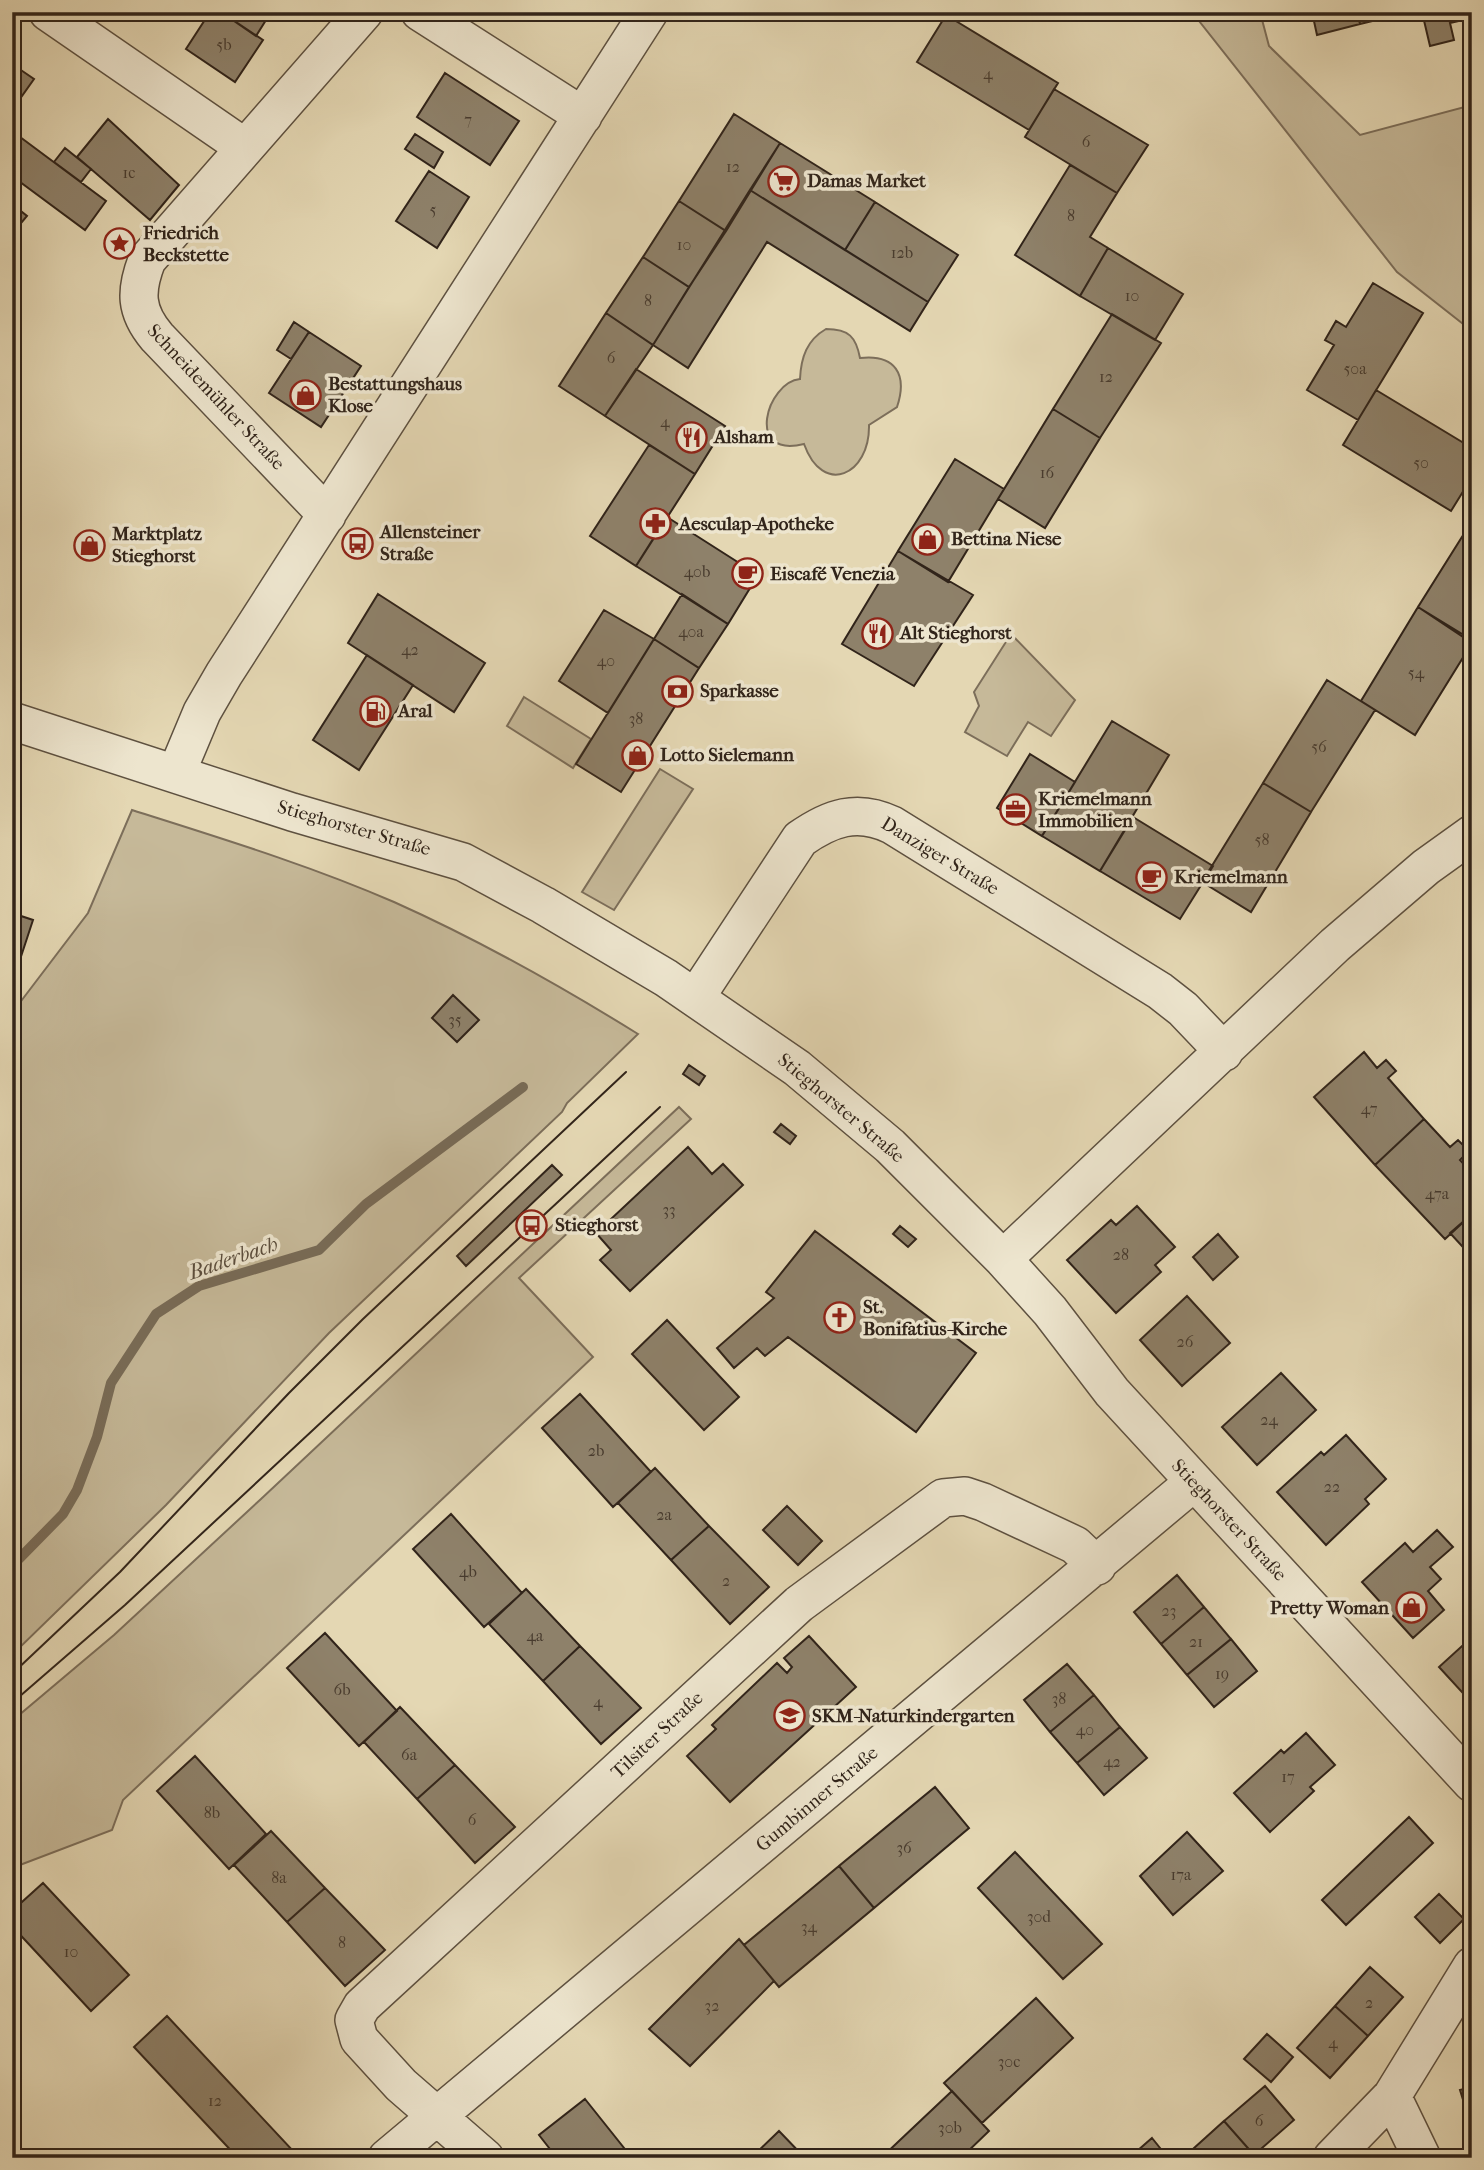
<svg xmlns="http://www.w3.org/2000/svg" width="1484" height="2170" font-family="'IM FELL French Canon',serif">
	<style>
		.green { fill: #c6b999; stroke: #7c6e5a; stroke-width: 2 }
		.lines { fill: none; stroke-linecap: round; stroke-linejoin: round }
		.stream { stroke: #786b57; stroke-width: 10 }
		.building { fill: #8e816a; stroke: #31241a; stroke-width: 2 }
		.street-casing { stroke: #5e5140; stroke-width: 40 }
		.street { stroke: #ede5ce; stroke-width: 37 }
		.tram { stroke: #31241a; stroke-width: 2 }
		.labels { text-anchor: middle; dominant-baseline: central; stroke-width: 7; stroke-linejoin: round; paint-order: stroke }
		.number-label { font-size: 16px; fill: #483b2e }
		.poi-label { font-size: 19px; font-weight: bold; fill: #31241a; stroke: #ede5ce; text-anchor: start }
		.street-label { font-size: 19px; fill: #31241a; stroke: #ede5ce }
		.water-label { font-size: 21px; font-style: italic; fill: #5a4d3d; stroke: #ede5ce }
	</style>
	<rect width="100%" height="100%" fill="#e4d7b3"/>
	<filter id="stains"><feTurbulence type="fractalNoise" baseFrequency=".00286" numOctaves="4"/><feColorMatrix values="0 0 0 0 .2 0 0 0 0 .09 0 0 0 0 .02 0 0 0 .5 -.17"/></filter>
	<radialGradient id="worn" r=".72"><stop offset=".6" stop-color="#630" stop-opacity="0"/><stop offset="1" stop-color="#630" stop-opacity=".3"/></radialGradient>
	<!-- green -->
	<path class="green" d="M1192,12H1260L1269,46L1360,135L1472,105V331L1397,272Z
		M826,329C849,329 856,337 860,358C895,354 908,374 897,407L869,425C870,475 823,497 804,444C744,459 767,382 800,379C801,357 807,340 826,329Z
		M1011,634L1075,700L1051,736L1028,722L1007,756L965,732L979,706L974,692Z
		M524,697L591,739L573,768L507,726Z
		M660,769L693,789L614,910L582,892Z
		M132,810C220,838 309,865 394,902C479,940 559,985 638,1034L567,1103L562,1112L329,1333L166,1505L12,1655V1013L88,913Z
		M679,1107L691,1119L519,1278L593,1357L123,1800L112,1830L12,1868V1721L114,1635L261,1499Z"/>
	<g class="lines">
		<!-- stream -->
		<path class="stream" d="M1470,217H1472
			M12,1566L63,1514L77,1490L97,1437L111,1383L156,1314L199,1286L319,1250L366,1204L523,1087"/>
	</g>
	<!-- building -->
	<path class="building" d="M210,12H221L263,40L235,82L186,49Z
		M221,12H271L256,36Z
		M1312,12H1357L1360,24L1317,35Z
		M1357,12H1388L1389,17L1360,24Z
		M1422,12H1472V18L1450,23L1454,40L1430,46Z
		M946,15L1058,83L1029,130L917,62Z
		M12,64L34,79L12,110Z
		M445,73L519,121L490,165L417,117Z
		M1054,89L1148,145L1117,193L1025,137Z
		M734,114L780,143L726,231L679,201Z
		M108,119L179,185L150,220L77,157Z
		M12,131L106,201L85,230L12,176Z
		M415,134L443,152L434,168L405,149Z
		M780,143L875,202L845,250L750,190Z
		M65,148L91,169L81,182L54,162Z
		M1070,165L1117,193L1090,237L1108,248L1080,296L1015,255Z
		M429,171L469,197L437,248L396,221Z
		M750,190L928,302L910,331L767,242L688,368L653,345Z
		M679,201L726,231L689,287L643,257Z
		M875,202L958,255L928,302L845,250Z
		M12,204L27,216L12,234Z
		M1108,248L1183,294L1155,340L1080,296Z
		M643,257L689,287L653,345L606,313Z
		M1373,283L1423,313L1358,420L1307,390L1334,345L1325,340L1336,321L1346,327Z
		M606,313L653,345L605,416L559,386Z
		M1112,314L1161,343L1100,438L1053,409Z
		M294,322L309,332L291,359L277,350Z
		M309,332L361,366L321,427L269,393Z
		M636,369L725,426L695,474L605,416Z
		M1376,390L1472,448V477L1451,511L1343,445Z
		M1053,409L1100,438L1045,528L998,499Z
		M649,445L695,474L636,566L590,536Z
		M955,459L1004,489L948,582L898,551Z
		M667,517L758,575L728,624L636,566Z
		M1472,521V640L1418,607Z
		M898,551L973,595L914,686L842,644Z
		M378,594L485,663L454,712L348,643Z
		M682,594L728,624L699,668L654,639Z
		M1418,607L1472,643L1415,735L1361,701Z
		M604,610L654,639L608,713L559,681Z
		M654,639L699,668L621,792L576,764Z
		M367,655L413,685L359,770L313,740Z
		M1327,680L1375,710L1311,812L1263,783Z
		M1112,721L1169,755L1100,871L1042,836Z
		M1030,754L1075,782L1042,836L997,808Z
		M1263,783L1311,812L1251,912L1202,882Z
		M1133,817L1213,866L1180,919L1100,871Z
		M12,913L33,920L12,984Z
		M453,995L479,1020L457,1042L432,1018Z
		M1364,1052L1377,1068L1386,1060L1396,1071L1388,1078L1424,1119L1375,1165L1314,1097Z
		M689,1065L705,1076L699,1085L683,1074Z
		M1424,1119L1450,1147L1458,1140L1469,1151L1460,1160L1472,1173V1214L1445,1239L1375,1165Z
		M781,1124L796,1136L790,1144L774,1132Z
		M688,1147L712,1174L723,1164L743,1185L630,1291L600,1260L611,1250L596,1233Z
		M552,1165L562,1175L466,1266L457,1256Z
		M1137,1206L1175,1247L1155,1265L1161,1272L1116,1313L1067,1260L1111,1220L1116,1225Z
		M1472,1214V1257L1450,1233Z
		M900,1226L916,1239L908,1247L893,1234Z
		M815,1231L976,1353L916,1432L788,1337L765,1356L757,1348L734,1368L717,1348L774,1298L766,1292Z
		M1218,1234L1238,1257L1213,1280L1193,1257Z
		M1187,1296L1230,1343L1182,1386L1140,1340Z
		M667,1320L739,1397L704,1430L632,1354Z
		M1281,1373L1316,1410L1257,1465L1222,1427Z
		M580,1394L651,1472L613,1507L542,1428Z
		M1346,1435L1386,1479L1365,1499L1369,1504L1326,1545L1277,1492L1321,1452L1324,1455Z
		M655,1468L709,1526L671,1560L618,1503Z
		M787,1506L822,1541L798,1565L763,1530Z
		M451,1514L522,1593L484,1627L413,1549Z
		M709,1526L769,1587L730,1624L671,1560Z
		M1437,1530L1453,1547L1430,1567L1441,1579L1428,1591L1444,1610L1413,1638L1362,1582L1405,1543L1413,1552Z
		M1177,1575L1204,1607L1161,1644L1134,1612Z
		M526,1589L580,1646L543,1681L489,1624Z
		M1204,1607L1231,1639L1187,1675L1161,1644Z
		M325,1633L397,1711L359,1746L287,1668Z
		M809,1636L856,1687L730,1802L687,1756L716,1729L712,1725L777,1663L787,1673L792,1667L784,1658Z
		M1472,1637V1703L1439,1667Z
		M1231,1639L1257,1671L1214,1707L1187,1675Z
		M580,1646L641,1708L601,1744L543,1681Z
		M1067,1664L1094,1695L1050,1732L1024,1700Z
		M1094,1695L1120,1727L1077,1763L1050,1732Z
		M400,1707L455,1765L417,1799L364,1742Z
		M1120,1727L1147,1758L1104,1795L1077,1763Z
		M1306,1733L1335,1765L1310,1787L1314,1791L1270,1832L1234,1793L1281,1750L1284,1753Z
		M195,1756L266,1834L229,1869L157,1791Z
		M455,1765L515,1827L475,1863L417,1799Z
		M935,1787L969,1828L874,1908L839,1866Z
		M1409,1817L1433,1843L1346,1925L1322,1900Z
		M271,1831L325,1888L287,1922L234,1865Z
		M1187,1832L1223,1871L1173,1915L1140,1876Z
		M1015,1852L1102,1944L1063,1979L978,1888Z
		M839,1866L874,1908L779,1987L744,1945Z
		M43,1883L129,1975L91,2011L12,1926V1911Z
		M325,1888L385,1950L345,1986L287,1922Z
		M1439,1894L1464,1919L1440,1943L1415,1917Z
		M739,1939L774,1981L690,2066L649,2029Z
		M1370,1967L1403,1997L1368,2036L1335,2006Z
		M1036,1998L1073,2038L982,2123L944,2083Z
		M1335,2006L1368,2036L1330,2078L1297,2048Z
		M167,2016L295,2153L291,2158H238L134,2047Z
		M1267,2034L1293,2057L1271,2082L1244,2059Z
		M1265,2086L1294,2120L1254,2155L1224,2121Z
		M1472,2087V2129L1460,2090Z
		M952,2091L989,2131L961,2158H881Z
		M585,2099L632,2158H557L539,2135Z
		M1224,2121L1254,2155L1251,2158H1183Z
		M779,2131L805,2158H751Z
		M1152,2138L1168,2158H1129Z"/>
	<g class="lines">
		<defs>
			<path id="street" d="M48,12L244,147
				M420,12L583,116
				M327,515L157,337C135,311 135,291 147,260L364,12
				M12,721L292,812L463,862L543,905L666,978L797,1068L890,1146L1003,1259L1050,1311L1112,1392L1472,1783
				M176,774L202,712L224,674L649,12
				M696,997L800,839C830,818 857,808 892,825L1160,991L1183,1009L1224,1052
				M1003,1259L1335,945L1426,867L1472,834
				M1392,2096L1422,2158
				M387,2158L1194,1482
				M485,2158L401,2085L359,2039L354,2020L362,2006L799,1604L943,1498L965,1496L983,1502L1075,1545L1097,1566
				M1332,2158L1392,2096L1472,1966"/>
		</defs>
		<!-- street casing -->
		<use href="#street" class="street-casing"/>
		<!-- street -->
		<use href="#street" class="street"/>
		<!-- tram -->
		<path class="tram" d="M12,1674L120,1572L289,1393L363,1319L626,1072
			M12,1703L125,1605L660,1107"/>
	</g>
	<!-- icons -->
	<defs>
		<symbol id="supermarket-ring" viewBox="-11 -11 22 22"><circle r="9.5" fill="#ede5ce" stroke="#8f2418" stroke-width="1.5"/><path d="M-6-5.5h2.5l.6 2H6L4.5 2H-2.5L-4.4-4H-6ZM-1.5 3.2a1.3 1.3 0 1 0 .1 0ZM3 3.2a1.3 1.3 0 1 0 .1 0Z" fill="#8f2418"/></symbol>
		<symbol id="sight-ring" viewBox="-11 -11 22 22"><circle r="9.5" fill="#ede5ce" stroke="#8f2418" stroke-width="1.5"/><path d="M0-6L1.8-2.2L6-1.7L2.9 1.2L3.7 5.4L0 3.3L-3.7 5.4L-2.9 1.2L-6-1.7L-1.8-2.2Z" fill="#8f2418"/></symbol>
		<symbol id="shop-ring" viewBox="-11 -11 22 22"><circle r="9.5" fill="#ede5ce" stroke="#8f2418" stroke-width="1.5"/><path d="M-5-2.5h2.3a2.7 3.5 0 0 1 5.4 0H5L5.5 6h-11ZM-1.5-2.5h3a1.5 2.3 0 0 0-3 0Z" fill="#8f2418"/></symbol>
		<symbol id="restaurant-ring" viewBox="-11 -11 22 22"><circle r="9.5" fill="#ede5ce" stroke="#8f2418" stroke-width="1.5"/><path d="M-5-6h1v4h1v-4h1v4h1v-4h1v5L-1.5 .5V6h-2V.5L-5-1ZM5-6V6H3V1.5H1.5Q1.5-4 5-6Z" fill="#8f2418"/></symbol>
		<symbol id="pharmacy-ring" viewBox="-11 -11 22 22"><circle r="9.5" fill="#ede5ce" stroke="#8f2418" stroke-width="1.5"/><path d="M-2-6h4v4h4v4h-4v4h-4v-4h-4v-4h4Z" fill="#8f2418"/></symbol>
		<symbol id="bus-ring" viewBox="-11 -11 22 22"><circle r="9.5" fill="#ede5ce" stroke="#8f2418" stroke-width="1.5"/><path d="M-5-6H5V4H4V6H2V4H-2V6H-4V4H-5ZM-3.5-4V0h7V-4ZM-3.5 1.2v1.5H-2V1.2ZM2 1.2v1.5H3.5V1.2Z" fill="#8f2418"/></symbol>
		<symbol id="cafe-ring" viewBox="-11 -11 22 22"><circle r="9.5" fill="#ede5ce" stroke="#8f2418" stroke-width="1.5"/><path d="M-5.5-4.5H6V0H3Q3 3.5 0 3.5H-2.5Q-5.5 3.5-5.5 0ZM3-3.2v2h1.7v-2ZM-6 4.5H4V6H-6Z" fill="#8f2418"/></symbol>
		<symbol id="bank-ring" viewBox="-11 -11 22 22"><circle r="9.5" fill="#ede5ce" stroke="#8f2418" stroke-width="1.5"/><path d="M-6-4H6V4H-6ZM0-2.3a2.3 2.3 0 1 0 0 4.6a2.3 2.3 0 1 0 0-4.6Z" fill="#8f2418"/></symbol>
		<symbol id="fuel-ring" viewBox="-11 -11 22 22"><circle r="9.5" fill="#ede5ce" stroke="#8f2418" stroke-width="1.5"/><path d="M-5.5-6h7V0h2V4h1.3V-2.5L3-4.5l.8-.8L6-3V5H2.5V1h-1V6h-7ZM-4.2-4.7v3.2H.2V-4.7Z" fill="#8f2418"/></symbol>
		<symbol id="office-ring" viewBox="-11 -11 22 22"><circle r="9.5" fill="#ede5ce" stroke="#8f2418" stroke-width="1.5"/><path d="M-6-3h4V-5.5h4V-3h4V5H-6ZM-1-4.5V-3h2v-1.5ZM-6 0V1H6V0Z" fill="#8f2418"/></symbol>
		<symbol id="church-ring" viewBox="-11 -11 22 22"><circle r="9.5" fill="#ede5ce" stroke="#8f2418" stroke-width="1.5"/><path d="M-1.2-6h2.4v3.5h3.3v2.4h-3.3V6h-2.4V-.1h-3.3v-2.4h3.3Z" fill="#8f2418"/></symbol>
		<symbol id="school-ring" viewBox="-11 -11 22 22"><circle r="9.5" fill="#ede5ce" stroke="#8f2418" stroke-width="1.5"/><path d="M0-5L7-2L0 1L-7-2ZM-4 1L0 2.5L4 1V4Q0 6-4 4Z" fill="#8f2418"/></symbol>
	</defs>
	<g fill-rule="evenodd">
		<use href="#supermarket-ring" x="766" y="164" width="35" height="35"/>
		<use href="#sight-ring" x="102" y="226" width="35" height="35"/>
		<use href="#shop-ring" x="288" y="378" width="35" height="35"/>
		<use href="#restaurant-ring" x="674" y="420" width="35" height="35"/>
		<use href="#pharmacy-ring" x="638" y="506" width="35" height="35"/>
		<use href="#shop-ring" x="910" y="522" width="35" height="35"/>
		<use href="#bus-ring" x="340" y="526" width="35" height="35"/>
		<use href="#shop-ring" x="72" y="528" width="35" height="35"/>
		<use href="#cafe-ring" x="730" y="556" width="35" height="35"/>
		<use href="#restaurant-ring" x="860" y="616" width="35" height="35"/>
		<use href="#bank-ring" x="660" y="674" width="35" height="35"/>
		<use href="#fuel-ring" x="358" y="694" width="35" height="35"/>
		<use href="#shop-ring" x="620" y="738" width="35" height="35"/>
		<use href="#office-ring" x="998" y="792" width="35" height="35"/>
		<use href="#cafe-ring" x="1134" y="860" width="35" height="35"/>
		<use href="#bus-ring" x="514" y="1208" width="35" height="35"/>
		<use href="#church-ring" x="822" y="1300" width="35" height="35"/>
		<use href="#shop-ring" x="1394" y="1590" width="35" height="35"/>
		<use href="#school-ring" x="772" y="1698" width="35" height="35"/>
	</g>
	<g class="labels">
		<!-- number labels -->
		<g class="number-label">
			<text x="224" y="44">5b</text>
			<text x="988" y="73">4</text>
			<text x="468" y="119">7</text>
			<text x="1086" y="141">6</text>
			<text x="733" y="166">12</text>
			<text x="129" y="172">1c</text>
			<text x="433" y="209">5</text>
			<text x="1071" y="215">8</text>
			<text x="684" y="244">10</text>
			<text x="902" y="252">12b</text>
			<text x="1132" y="295">10</text>
			<text x="648" y="300">8</text>
			<text x="611" y="357">6</text>
			<text x="1355" y="368">50a</text>
			<text x="1106" y="376">12</text>
			<text x="665" y="421">4</text>
			<text x="1421" y="462">50</text>
			<text x="1047" y="472">16</text>
			<text x="697" y="571">40b</text>
			<text x="691" y="631">40a</text>
			<text x="410" y="649">42</text>
			<text x="606" y="660">40</text>
			<text x="1416" y="672">54</text>
			<text x="636" y="718">38</text>
			<text x="1319" y="746">56</text>
			<text x="1262" y="839">58</text>
			<text x="455" y="1019">35</text>
			<text x="1369" y="1108">47</text>
			<text x="1437" y="1193">47a</text>
			<text x="669" y="1209">33</text>
			<text x="1121" y="1254">28</text>
			<text x="1185" y="1341">26</text>
			<text x="1269" y="1419">24</text>
			<text x="596" y="1450">2b</text>
			<text x="1332" y="1486">22</text>
			<text x="664" y="1514">2a</text>
			<text x="468" y="1571">4b</text>
			<text x="726" y="1580">2</text>
			<text x="1169" y="1610">23</text>
			<text x="535" y="1635">4a</text>
			<text x="1196" y="1641">21</text>
			<text x="1222" y="1673">19</text>
			<text x="342" y="1689">6b</text>
			<text x="1059" y="1698">38</text>
			<text x="598" y="1701">4</text>
			<text x="1085" y="1729">40</text>
			<text x="409" y="1754">6a</text>
			<text x="1112" y="1761">42</text>
			<text x="1288" y="1776">17</text>
			<text x="212" y="1812">8b</text>
			<text x="472" y="1819">6</text>
			<text x="904" y="1847">36</text>
			<text x="1181" y="1874">17a</text>
			<text x="279" y="1877">8a</text>
			<text x="1039" y="1916">30d</text>
			<text x="809" y="1926">34</text>
			<text x="342" y="1942">8</text>
			<text x="71" y="1951">10</text>
			<text x="1369" y="2002">2</text>
			<text x="712" y="2005">32</text>
			<text x="1333" y="2042">4</text>
			<text x="1009" y="2061">30c</text>
			<text x="215" y="2100">12</text>
			<text x="1259" y="2120">6</text>
			<text x="950" y="2127">30b</text>
		</g>
		<!-- poi labels -->
		<g class="poi-label">
			<text x="807" y="181">Damas Market</text>
			<text x="143" y="233">Friedrich<tspan x="143" dy="22">Beckstette</tspan></text>
			<text x="328" y="384">Bestattungshaus<tspan x="328" dy="22">Klose</tspan></text>
			<text x="714" y="437">Alsham</text>
			<text x="679" y="524">Aesculap-Apotheke</text>
			<text x="380" y="532">Allensteiner<tspan x="380" dy="22">Straße</tspan></text>
			<text x="112" y="534">Marktplatz<tspan x="112" dy="22">Stieghorst</tspan></text>
			<text x="951" y="539">Bettina Niese</text>
			<text x="770" y="574">Eiscafé Venezia</text>
			<text x="900" y="633">Alt Stieghorst</text>
			<text x="700" y="691">Sparkasse</text>
			<text x="398" y="711">Aral</text>
			<text x="660" y="755">Lotto Sielemann</text>
			<text x="1038" y="799">Kriemelmann<tspan x="1038" dy="22">Immobilien</tspan></text>
			<text x="1174" y="877">Kriemelmann</text>
			<text x="555" y="1225">Stieghorst</text>
			<text x="863" y="1307">St.<tspan x="863" dy="22">Bonifatius-Kirche</tspan></text>
			<text x="1389" y="1608" text-anchor="end">Pretty Woman</text>
			<text x="812" y="1716">SKM-Naturkindergarten</text>
		</g>
		<!-- street labels -->
		<g class="street-label">
			<text transform="translate(216 397) rotate(47)">Schneidemühler Straße</text>
			<text transform="translate(354 828) rotate(16)">Stieghorster Straße</text>
			<text transform="translate(940 856) rotate(31)">Danziger Straße</text>
			<text transform="translate(841 1108) rotate(40)">Stieghorster Straße</text>
			<text transform="translate(1229 1520) rotate(47)">Stieghorster Straße</text>
			<text transform="translate(657 1735) rotate(-43)">Tilsiter Straße</text>
			<text transform="translate(817 1799) rotate(-40)">Gumbinner Straße</text>
		</g>
		<!-- water labels -->
		<g class="water-label">
			<text transform="translate(233 1258) rotate(-19)">Baderbach</text>
		</g>
	</g>
	<!-- margin -->
	<rect width="1484" height="2170" fill="none" stroke="#e4d7b3" stroke-width="42"/>
	<rect x="14" y="14" width="1456" height="2142" fill="none" stroke="#31241a" stroke-width="3.5"/>
	<rect x="21" y="21" width="1442" height="2128" fill="none" stroke="#31241a" stroke-width="2"/>
	<rect width="100%" height="100%" filter="url(#stains)"/>
	<rect width="100%" height="100%" fill="url(#worn)"/>
</svg>
